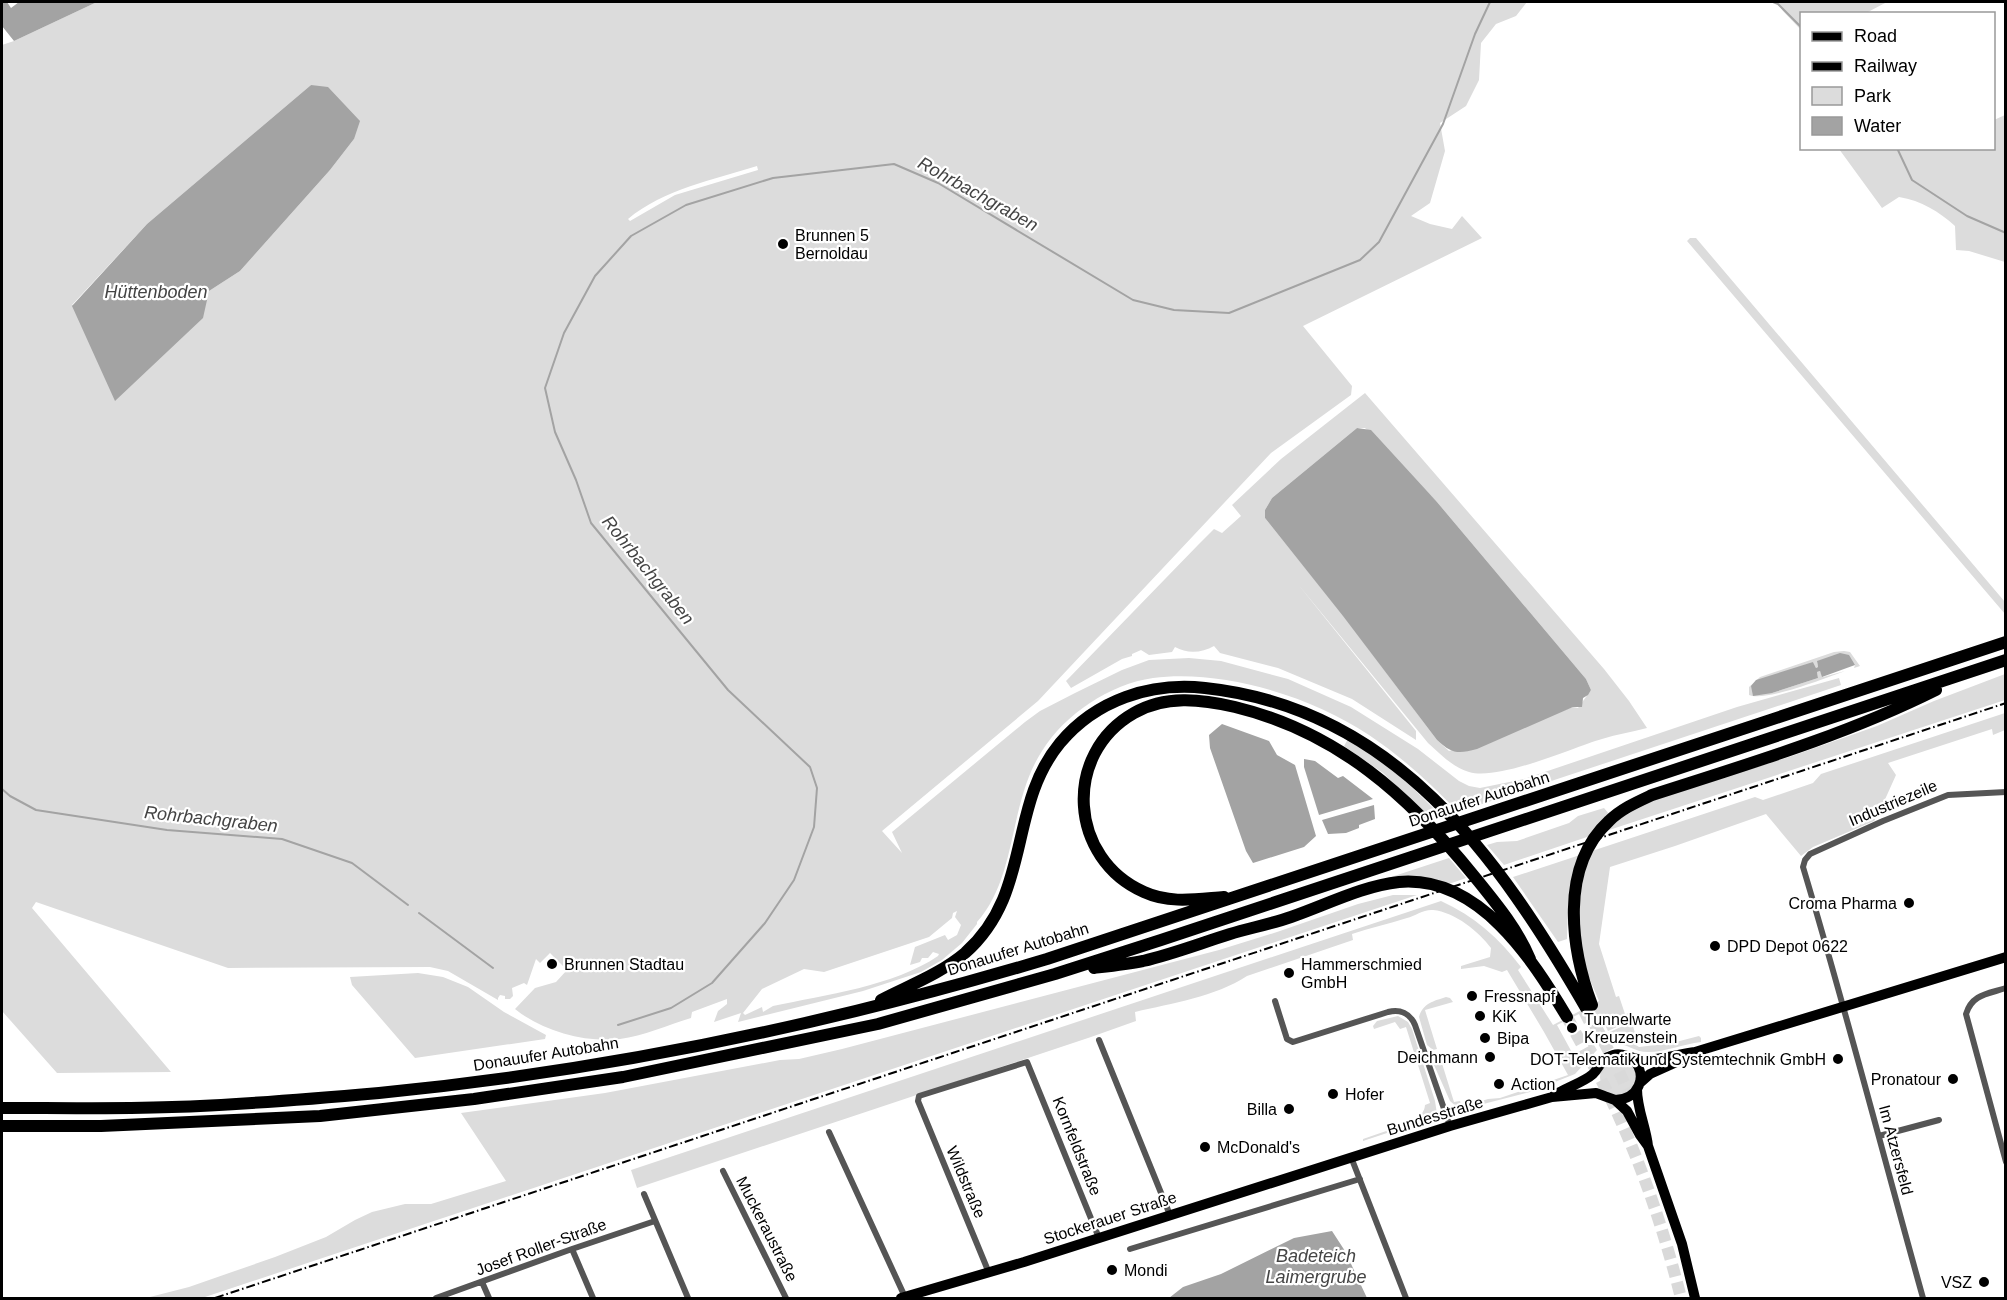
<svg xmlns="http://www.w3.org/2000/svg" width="2007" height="1300" font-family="Arial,sans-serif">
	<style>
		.green { fill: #dcdcdc; fill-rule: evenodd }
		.water { fill: #a3a3a3 }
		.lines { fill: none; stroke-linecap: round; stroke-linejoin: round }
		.stream { stroke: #a3a3a3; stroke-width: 2 }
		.highway-tunnel { stroke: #d9d9d9; stroke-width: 12; stroke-dasharray: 12 6; stroke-linecap: butt }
		.street { stroke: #555; stroke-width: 6 }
		.primary { stroke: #000; stroke-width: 10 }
		.highway { stroke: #000; stroke-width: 12 }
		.rail { stroke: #000; stroke-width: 2; stroke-dasharray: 9 3 1.5 3; stroke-linecap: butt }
		.poi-dot { fill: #000; stroke: #fff; stroke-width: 2 }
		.labels { text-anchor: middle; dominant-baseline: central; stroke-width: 4.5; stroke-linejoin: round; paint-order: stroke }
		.poi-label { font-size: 16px; fill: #000; stroke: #fff; text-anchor: start }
		.street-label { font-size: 16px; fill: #000; stroke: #fff }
		.water-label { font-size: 18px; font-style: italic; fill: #444; stroke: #fff }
	</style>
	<rect width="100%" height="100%" fill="#fff"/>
	<!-- green -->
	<path class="green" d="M97,2H1527L1516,16L1496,24L1481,43L1479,80L1466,106L1440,123L1445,151L1430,203L1411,216L1430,224L1452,229L1462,216L1482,238L1303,326L1352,386L1351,395L1271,453L1038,701L882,831L902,853L892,832L1025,722L1040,711L1075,693L1122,670L1149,660L1189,658L1221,661L1288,679L1351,707L1418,749L1459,781L1469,786L1480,788L1524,779L1737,707L1839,678L1841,685L1458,812C1430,783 1402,757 1369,735C1311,696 1222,669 1153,678C1110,684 1065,714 1042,751C1008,803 1018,876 977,922V924L962,943L942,960L921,972L863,991L738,1022L741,1013L714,1022L718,1011L727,1004V999L692,1012L691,1018C668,1025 643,1036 620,1039C585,1043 542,1031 515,1009L535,988L556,982L567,970L550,953L540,963L536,959L527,985L524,983L512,988L513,996L510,999H505V996L500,995L498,998V1000L448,971L430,967L228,968L36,902L32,908L171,1072L57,1073L2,1011V45L14,41ZM311,85L354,139L330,170L240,271L209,291L72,305L147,224ZM757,166L758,170L675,195L630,221L628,219C664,189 713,180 757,166ZM957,911L955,917L961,925L957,935L948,940L945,935L915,947L910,965L920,962L922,958H928L933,952L939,954L938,956C894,986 825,995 773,1006L763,1012L762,1007L745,1015L743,1013L762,989L804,969L824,972L929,937L952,918L953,913Z
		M1777,2H1887L1866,13L1802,14L1801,30L1783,11Z
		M2005,115V262L1969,251L1956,250L1955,226C1938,211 1922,201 1899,197L1882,208L1839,149L1994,148V120Z
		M1690,238H1696L2005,602V614L1687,241Z
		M1365,393L1604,669L1629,701L1647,728C1632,732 1617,734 1602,739C1571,748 1499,781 1469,772C1454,768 1440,754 1428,743L1297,583L1416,731V740L1352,699L1278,668L1220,653L1214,646C1202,653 1187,654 1175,647L1172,652L1149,655L1141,650L1132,654V656L1122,659L1071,688L1066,681L1198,545L1214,529L1222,533L1241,516L1232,505L1281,459ZM1357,428H1365L1437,502L1586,679L1591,690L1578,708L1573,707L1449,751L1437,740L1343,615L1265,518V510L1272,498Z
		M1844,651L1850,652L1860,666L1854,668L1855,665L1817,662L1818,667L1816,668L1813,662L1772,693L1818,678L1817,672L1820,671L1823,677L1845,671C1826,678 1765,702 1749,695V687L1760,677L1834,652Z
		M2005,674V700L1603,832L1639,804L1792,756L1877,726L1934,701Z
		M2005,713V730L1993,735L1992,729L1888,763L1896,775L1878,815L1874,821L1813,847L1801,856L1766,814L1675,846L1610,867L1599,944L1616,997L1619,996L1625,1014L1621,1025L1608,1031L1604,1023L1598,1025L1595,1018L1584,1024L1579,1014L1557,1025L1575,1058L1590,1051L1588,1045H1594L1597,1050L1575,1074L1530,1092L1460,1110L1450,1101L1434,1065L1435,1061L1440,1057L1454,1102L1460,1101L1462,1107L1488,1099L1500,1098L1568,1075L1544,1032L1507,970L1502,972L1484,966L1461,969V966L1490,957L1491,948C1479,932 1455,912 1433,910C1424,909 1415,916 1407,918C1388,924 1370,928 1352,934L1353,940L1247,976C1215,997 1172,1003 1135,1012L1136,1021L1091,1037L637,1188L631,1170L1441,901C1474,916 1499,938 1521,967L1518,970L1553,1025L1599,1001C1592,984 1583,966 1581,948C1576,918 1580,879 1592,851L1755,797L1763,800L1813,783L1821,774Z
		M1348,739C1383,759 1414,788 1442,817L1432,820L1383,773L1344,746Z
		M1604,808L1609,814L1590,836L1504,865L1487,845L1497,842L1517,841L1569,823L1578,816Z
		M1580,855C1570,888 1568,905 1567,939L1558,942L1513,877Z
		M1449,858L1466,878L1446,885L1385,879Z
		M1393,895H1417L202,1298H146L189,1287L275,1257L326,1237L355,1220L372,1212L405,1204H431L506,1181L461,1113L605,1093L780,1060L799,1059L842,1049L1219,950L1277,932L1358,904Z
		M418,973L443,977L468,987L504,1012L546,1035L545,1039L415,1058L352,985L350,977Z
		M1446,997L1450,998L1453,1002L1425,1010L1437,1049L1433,1050L1427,1045L1419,1017C1423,1003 1434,1001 1446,997Z
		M1629,1012L1637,1040L1636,1045L1639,1047L1672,1043L1699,1036L1701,1038V1042C1683,1044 1666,1052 1648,1052C1632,1052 1625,1040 1606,1044L1601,1036L1623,1026L1624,1016Z
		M1398,1016L1408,1022L1412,1029L1435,1101L1437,1114L1435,1117L1363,1141V1139L1392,1129L1391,1123C1404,1126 1424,1120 1425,1105L1430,1103L1406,1027L1400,1029L1395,1022L1374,1029L1373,1026L1377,1021Z
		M1600 1077a18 18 0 1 1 36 0a18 18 0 1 1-36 0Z"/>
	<!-- water -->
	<path class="water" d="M2,2H7L11,8L19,2H97L14,41L2,26Z
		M311,85L328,87L360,121L354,139L330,170L240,271L209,291L203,318L115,401L72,306L147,224Z
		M1357,428L1371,430L1437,502L1586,679L1591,690L1588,695L1583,698L1582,707H1573L1477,749C1458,754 1452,754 1437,740L1343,616L1265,518V510L1272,498Z
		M1840,653L1849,655L1855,665L1822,677L1820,671L1817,672L1818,678L1772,693L1753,696L1751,686L1756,680L1813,662L1816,668L1818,667L1817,661Z
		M1222,724L1269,741L1277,755L1295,765L1316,836L1304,847L1253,863L1246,851L1210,748L1209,735Z
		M1304,759L1315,761L1338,778L1343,776L1373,799L1319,815L1304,767Z
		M1374,805L1375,819L1359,825V828L1346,833L1328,834L1322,820Z
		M1332,1231L1345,1251L1367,1298H1169L1183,1287L1221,1274L1294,1238Z"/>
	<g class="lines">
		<!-- stream -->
		<path class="stream" d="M1773,2L1778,4L1802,28
			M1897,148L1912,180L1967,216L2006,233
			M2,789L10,796L36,810L167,830L282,839L352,863L408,905
			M419,913L493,968
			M618,1025L671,1008L712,983L765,923L794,880L814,827L817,788L810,767L728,690L591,523L576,480L555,432L545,388L564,333L595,276L631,236L686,205L773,178L894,164L938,183L1133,300L1174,310L1229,313L1360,260L1379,242L1443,124L1475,34L1490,2"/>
		<!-- highway-tunnel -->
		<path class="highway-tunnel" d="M1586,1008L1614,1061L1634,1104
			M1567,1017C1585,1051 1605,1084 1620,1119C1646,1177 1666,1238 1681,1298"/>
		<!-- street -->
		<path class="street" d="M2006,988C1988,994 1972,994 1966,1014L2006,1162
			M1275,1001L1287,1039L1293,1042L1388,1012C1400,1009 1410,1013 1415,1025L1450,1126
			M1099,1040L1170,1215
			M829,1132L905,1297
			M1879,1136L1939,1120
			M1351,1157L1406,1298
			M723,1171L786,1298
			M644,1194L688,1298
			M572,1249L593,1298
			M1130,1249L1360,1179
			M989,1273L918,1101L919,1096L1027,1062L1099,1238
			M482,1282L489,1298
			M436,1298L572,1249L655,1221
			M1923,1298C1883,1155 1846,1010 1803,867L1805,860L1810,854L1883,821L1948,795L2006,792"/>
		<!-- primary -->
		<path class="primary" d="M1641,1082L1650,1074L1690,1056
			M1637,1089C1637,1109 1646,1127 1648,1146L1682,1244L1695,1298
			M1552,1097C1564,1088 1583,1083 1593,1074C1600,1067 1601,1058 1613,1055C1624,1052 1633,1060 1644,1060C1661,1060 1679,1054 1695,1052L2006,957
			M1615,1100C1638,1100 1649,1076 1633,1059
			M901,1298L1024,1262L1450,1126L1552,1097L1596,1093L1615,1100L1627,1111L1640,1135L1648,1146"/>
		<!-- highway -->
		<path class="highway" d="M1224,897C1197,899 1170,904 1144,892C1069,859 1062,754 1134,713C1165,695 1201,699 1235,707C1338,732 1409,796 1474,876C1495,902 1517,928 1530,959
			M1094,968C1110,966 1127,964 1143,961C1173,954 1201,943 1230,934C1250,928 1271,924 1291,917C1326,905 1362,886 1399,882C1479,875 1532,959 1567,1017
			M881,1000C910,985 940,974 965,953C1033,893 1007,807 1060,743C1096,700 1150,682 1205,688C1394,708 1498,856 1586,1008
			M1592,1005C1571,949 1559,867 1609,821C1621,809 1637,802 1652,795C1748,764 1846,735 1936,690
			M2,1108C58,1108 115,1109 172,1107C241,1105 311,1099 379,1093C606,1071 830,1024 1047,959L2006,642
			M2,1126H101L320,1116L474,1099L623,1077L878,1024L1055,974L1161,940L2006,660"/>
		<!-- rail -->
		<path class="rail" d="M215,1298L2006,703"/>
	</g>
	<!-- markers -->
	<g class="poi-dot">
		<circle cx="783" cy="244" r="6"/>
		<circle cx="1909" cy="903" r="6"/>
		<circle cx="1715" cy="946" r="6"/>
		<circle cx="552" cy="964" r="6"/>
		<circle cx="1289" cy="973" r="6"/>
		<circle cx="1472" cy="996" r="6"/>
		<circle cx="1480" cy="1016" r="6"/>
		<circle cx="1572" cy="1028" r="6"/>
		<circle cx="1485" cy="1038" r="6"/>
		<circle cx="1490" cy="1057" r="6"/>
		<circle cx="1838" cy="1059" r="6"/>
		<circle cx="1953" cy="1079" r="6"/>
		<circle cx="1499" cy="1084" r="6"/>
		<circle cx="1333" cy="1094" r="6"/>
		<circle cx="1289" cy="1109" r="6"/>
		<circle cx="1205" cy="1147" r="6"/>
		<circle cx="1112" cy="1270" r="6"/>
		<circle cx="1984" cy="1282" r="6"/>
	</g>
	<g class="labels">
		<!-- poi labels -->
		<g class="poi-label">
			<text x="795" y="235">Brunnen 5<tspan x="795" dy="18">Bernoldau</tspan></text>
			<text x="1897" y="903" text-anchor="end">Croma Pharma</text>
			<text x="1727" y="946">DPD Depot 0622</text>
			<text x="564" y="964">Brunnen Stadtau</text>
			<text x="1301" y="964">Hammerschmied<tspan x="1301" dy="18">GmbH</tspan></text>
			<text x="1484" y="996">Fressnapf</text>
			<text x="1492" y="1016">KiK</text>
			<text x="1584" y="1019">Tunnelwarte<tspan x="1584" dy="18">Kreuzenstein</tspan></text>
			<text x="1497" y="1038">Bipa</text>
			<text x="1478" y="1057" text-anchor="end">Deichmann</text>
			<text x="1826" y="1059" text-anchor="end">DOT-Telematik und Systemtechnik GmbH</text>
			<text x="1941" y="1079" text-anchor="end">Pronatour</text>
			<text x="1511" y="1084">Action</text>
			<text x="1345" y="1094">Hofer</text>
			<text x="1277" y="1109" text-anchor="end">Billa</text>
			<text x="1217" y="1147">McDonald's</text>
			<text x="1124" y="1270">Mondi</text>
			<text x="1972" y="1282" text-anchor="end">VSZ</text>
		</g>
		<!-- street labels -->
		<g class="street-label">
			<text transform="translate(1479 799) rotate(-18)">Donauufer Autobahn</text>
			<text transform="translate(1893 803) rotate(-23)">Industriezeile</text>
			<text transform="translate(1018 949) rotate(-17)">Donauufer Autobahn</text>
			<text transform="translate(546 1054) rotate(-9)">Donauufer Autobahn</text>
			<text transform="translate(1435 1116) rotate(-17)">Bundesstraße</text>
			<text transform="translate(1077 1146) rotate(68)">Kornfeldstraße</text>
			<text transform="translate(1896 1150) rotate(75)">Im Atzersfeld</text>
			<text transform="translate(966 1182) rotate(67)">Wildstraße</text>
			<text transform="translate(1110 1218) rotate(-18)">Stockerauer Straße</text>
			<text transform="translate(767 1229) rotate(63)">Muckeraustraße</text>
			<text transform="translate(541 1247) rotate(-20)">Josef Roller-Straße</text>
		</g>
		<!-- water labels -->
		<g class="water-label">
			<text transform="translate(978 194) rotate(29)">Rohrbachgraben</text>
			<text x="156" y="292">Hüttenboden</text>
			<text transform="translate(648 570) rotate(51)">Rohrbachgraben</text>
			<text transform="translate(211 819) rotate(6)">Rohrbachgraben</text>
			<text x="1316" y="1256">Badeteich<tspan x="1316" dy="21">Laimergrube</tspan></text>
		</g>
	</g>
	<!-- border -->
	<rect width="2007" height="1300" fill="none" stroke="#000000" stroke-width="6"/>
	<!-- legend -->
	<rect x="1800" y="12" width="195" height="138" fill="#ffffff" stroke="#999999" stroke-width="1.5"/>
	<rect x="1812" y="32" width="30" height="9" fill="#000000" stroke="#999999" stroke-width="1.5"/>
	<text x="1854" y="42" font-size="18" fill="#000000">Road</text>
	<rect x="1812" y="62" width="30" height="9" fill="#000000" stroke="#999999" stroke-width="1.5"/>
	<text x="1854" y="72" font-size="18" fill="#000000">Railway</text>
	<rect x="1812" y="87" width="30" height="18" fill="#dcdcdc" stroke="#999999" stroke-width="1.5"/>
	<text x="1854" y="102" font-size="18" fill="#000000">Park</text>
	<rect x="1812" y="117" width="30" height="18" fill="#a3a3a3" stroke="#999999" stroke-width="1.5"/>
	<text x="1854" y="132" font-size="18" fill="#000000">Water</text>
</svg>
